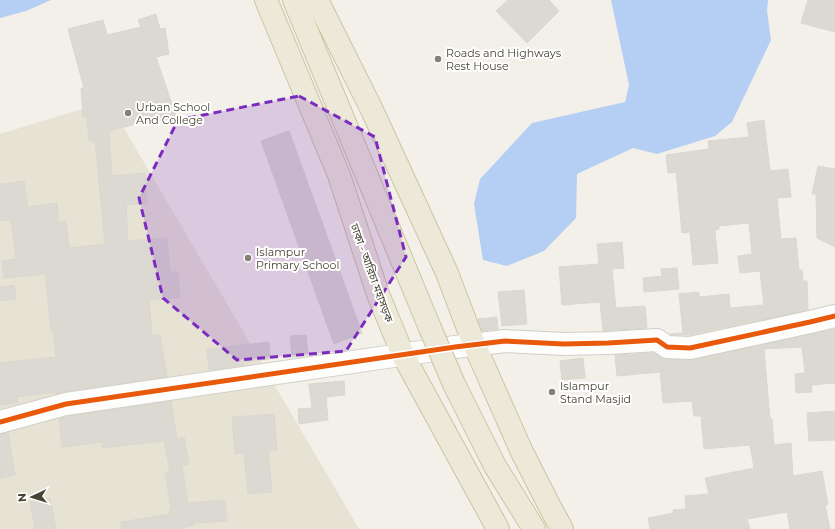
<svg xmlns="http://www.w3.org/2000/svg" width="835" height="529" font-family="Montserrat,'Noto Sans Bengali',sans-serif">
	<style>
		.residential { fill: #e6e3d5 }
		.water { fill: #b4cef4 }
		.building { fill: #dbd9d1; stroke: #dad8ce }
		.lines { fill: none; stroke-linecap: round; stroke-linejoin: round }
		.minor-casing { stroke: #d0cec6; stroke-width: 24 }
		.highway-casing { stroke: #ccc4a0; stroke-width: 24 }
		.minor { stroke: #fdfdfc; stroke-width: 22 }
		.highway { stroke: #ece9d9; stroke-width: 22 }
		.highway-bridge-casing { stroke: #ccc4a0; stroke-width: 24; stroke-linecap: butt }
		.highway-bridge { stroke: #ece9d9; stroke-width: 22 }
		.cycleway-casing { stroke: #fff; stroke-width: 8 }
		.cycleway { stroke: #e8590c; stroke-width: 5 }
		.marked { fill: #7b2cbf; fill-opacity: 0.2; stroke: #7b2cbf; stroke-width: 3; stroke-dasharray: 8 5; stroke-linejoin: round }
		.poi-dot { fill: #848073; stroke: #fff; stroke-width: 1.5 }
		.labels { text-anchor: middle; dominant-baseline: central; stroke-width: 4; stroke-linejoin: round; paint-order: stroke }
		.poi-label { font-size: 11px; fill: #484434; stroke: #fff; text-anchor: start }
		.street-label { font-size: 11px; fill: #484434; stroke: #fff }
	</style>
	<rect width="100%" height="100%" fill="#f2f0e8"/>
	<!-- residential -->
	<path class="residential" d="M108,101L359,529H0V134Z"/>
	<!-- water -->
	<path class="water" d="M0,0H51L26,11L0,18Z
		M611,0H768L767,11L771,40L732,122L715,136L657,154L633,148L577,174L576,218L544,251L507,266L483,260L474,204L480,179L532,123L625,102L629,85Z"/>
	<!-- building -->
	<path class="building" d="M508,0H549L559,11L527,43L496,11Z
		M808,0H835V32L801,23Z
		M156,14L160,29L165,28L169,54L156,57L176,116L156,123L155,119L109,131L112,176L145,173L147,203L126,205L128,241L167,238L170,272H178L180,298L149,300L152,336L160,334L167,377L56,394V392L17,397L18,403L0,405V363L56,357L53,330H51L45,274L4,278L2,261L16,259L11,220L0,221V184L24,181L28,207L57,203L59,222L66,221L69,248L105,244L95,141H89L87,117H83L81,88H84L68,29L103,20L107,35L141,27L138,20Z
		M764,120L770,171L788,169L791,197L777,198L781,239L796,238L799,270H802L803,281H807L808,310L689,335H671L670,334L683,333L679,294L699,292V297L729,294L730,308L764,305L760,271L740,273L738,256L752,254L749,223L719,226V229L715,230L718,263L693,265L690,232L682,233L676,172L668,173L666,155L709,149L708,141L749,137L747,123Z
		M289,131L362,333L334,344L261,141Z
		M818,166L835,169V247L817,238L816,194H812Z
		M622,242L624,268L612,269L616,308L645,306L647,328L603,331L600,302L562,305L559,267L599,264L597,244Z
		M677,268L679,289L644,292L643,278L662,276L661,269Z
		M14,285L16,299L0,301V287Z
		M524,290L527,324L502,326L498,292Z
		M497,317L498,329L482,331L478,319Z
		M835,329V383L811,385L812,392L796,393L795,374L805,373L802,347L764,349L770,419H772L774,445L791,443L793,476L822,471L828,504L825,505L830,529H790L787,512L747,519L750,529H650L648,518L674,513L673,510L686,509L685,496L709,494L705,478L754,468L750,445L704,449L701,416H694L692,401L663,403L660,372L617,376L615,355L653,353L666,359L692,360Z
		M306,335L308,355L292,357L290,336Z
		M269,342L270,359L244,362V365L209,370L207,349Z
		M583,358L585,378L562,380L560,361Z
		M344,381L345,395L326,397L328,420L299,424L298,409L312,408L309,384Z
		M171,401L177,439L184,437L189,464L182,465L188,503L225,500L227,521L193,523V526L176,529H121V522L170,514L169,510L171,509L165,472H170L164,441L103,448L102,442L62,447L59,419L69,416Z
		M835,411V440L809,441L807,413Z
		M274,414L277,450L268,451L272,492L248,494L244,453L235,454L232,417Z
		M8,433L15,475L0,478V434Z
		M50,498L56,529H35L30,502Z"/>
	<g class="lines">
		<defs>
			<path id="minor" d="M0,422L66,404L455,347L505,341L564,344L608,343L657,340L667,347L690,348L810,322L835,316"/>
			<path id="highway" d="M266,0L339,175L378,294L403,355L498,529
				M294,0L430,328
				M317,0L372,110L447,273L474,344L521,450L550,507L562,529
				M454,384L495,466L534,529"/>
		</defs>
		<!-- minor casing -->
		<use href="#minor" class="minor-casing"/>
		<!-- highway casing -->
		<use href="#highway" class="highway-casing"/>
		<!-- minor -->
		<use href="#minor" class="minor"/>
		<!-- highway -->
		<use href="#highway" class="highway"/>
		<defs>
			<path id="highway-bridge" d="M430,328L454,384"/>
		</defs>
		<!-- highway-bridge casing -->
		<use href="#highway-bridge" class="highway-bridge-casing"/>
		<!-- highway-bridge -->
		<use href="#highway-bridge" class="highway-bridge"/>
		<defs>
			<path id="cycleway" d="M0,422L66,404L455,347L505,341L564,344L608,343L657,340L667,347L690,348L810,322L835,316"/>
		</defs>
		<!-- cycleway casing -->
		<use href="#cycleway" class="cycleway-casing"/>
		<!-- cycleway -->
		<use href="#cycleway" class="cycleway"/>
	</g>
	<!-- marked area -->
	<path class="marked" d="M299,96L375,137L406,257L346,351L237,360L163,298L139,198L178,120Z"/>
	<!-- markers -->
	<g class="poi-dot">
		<circle cx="438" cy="59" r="4"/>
		<circle cx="128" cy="113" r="4"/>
		<circle cx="248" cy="258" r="4"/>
		<circle cx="552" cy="392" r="4"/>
	</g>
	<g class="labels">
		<!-- poi labels -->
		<g class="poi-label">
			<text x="446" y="53">Roads and Highways<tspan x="446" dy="13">Rest House</tspan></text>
			<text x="136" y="107">Urban School<tspan x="136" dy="13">And College</tspan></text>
			<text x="256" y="252">Islampur<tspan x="256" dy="13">Primary School</tspan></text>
			<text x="560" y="386">Islampur<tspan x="560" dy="13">Stand Masjid</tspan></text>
		</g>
		<!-- street labels -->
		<g class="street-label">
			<text transform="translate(372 273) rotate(70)">ঢাকা - আরিচা মহাসড়ক</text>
		</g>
	</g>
	<!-- north arrow -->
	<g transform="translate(32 497) rotate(266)" stroke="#ffffff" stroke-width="3" paint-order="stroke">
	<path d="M0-3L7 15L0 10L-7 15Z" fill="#484434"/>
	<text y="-6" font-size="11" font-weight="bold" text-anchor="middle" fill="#484434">N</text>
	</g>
</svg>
